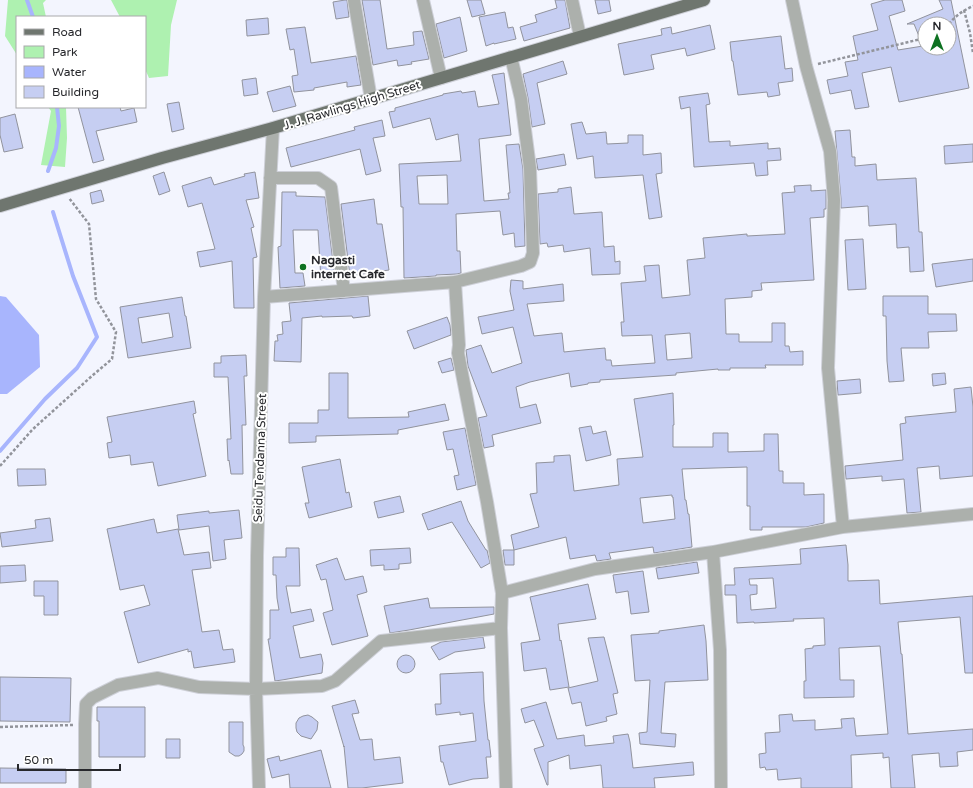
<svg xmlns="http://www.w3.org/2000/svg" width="973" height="788" font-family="'Varela Round',sans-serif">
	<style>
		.green { fill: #aef1b0 }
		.water { fill: #a8b5fd }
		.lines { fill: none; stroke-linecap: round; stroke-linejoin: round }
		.stream { stroke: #a8b5fd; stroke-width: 4 }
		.building { fill: #c6cef2; stroke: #91939d; fill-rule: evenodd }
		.minor-casing { stroke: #ced0d8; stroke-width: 14 }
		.major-casing { stroke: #ced0d8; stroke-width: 14 }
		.path { stroke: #92949b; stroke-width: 2.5; stroke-dasharray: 3 2; stroke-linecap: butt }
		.minor { stroke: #acb0ac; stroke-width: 12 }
		.major { stroke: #6f766f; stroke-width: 12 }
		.poi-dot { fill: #0e7222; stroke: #fff; stroke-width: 1.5 }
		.labels { text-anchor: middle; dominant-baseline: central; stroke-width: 4; stroke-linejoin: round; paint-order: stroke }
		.street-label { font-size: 12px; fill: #27282c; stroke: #fff }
		.poi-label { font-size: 12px; font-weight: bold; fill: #27282c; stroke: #fff; text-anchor: start }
	</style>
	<rect width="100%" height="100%" fill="#f3f5fe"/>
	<!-- green -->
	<path class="green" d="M8,0H46L43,3L46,17H17V55L5,36Z
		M111,0H177L171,25L168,76L149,78L145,69V17H120Z
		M48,107H66L67,138L65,167L41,165L51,111Z"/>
	<!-- water -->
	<path class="water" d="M0,296L6,297L39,335L40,367L7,394H0Z"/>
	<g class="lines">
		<!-- stream -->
		<path class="stream" d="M27,0L33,17
			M48,171L56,148L59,126L57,107
			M0,451L45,399L77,368L97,337L73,276L53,212"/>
	</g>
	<!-- building -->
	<path class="building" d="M345,0H347L349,17L336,19L333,2Z
		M362,0H380L387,49L414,45L413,32L422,31L429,59L411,62L412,64L398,66L397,60L373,65Z
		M467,0H481L485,14L472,17Z
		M555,0H565L570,28L524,41L520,27L537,22L535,15L557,8Z
		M595,0H609L611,11L598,14Z
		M885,0H902L905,11L889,16L898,50L923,46L914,24H907L943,9L939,0H951L969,88L899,102L891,67L862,73L869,107L855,109L851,90L830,94L827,80L848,76L845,62L858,60L853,36L878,30L871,4ZM925,24H949V48H925Z
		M505,12L508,28L513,27L516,39L494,44V43L486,46L479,17Z
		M460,17L467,51L444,58L436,24Z
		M268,18L269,34L247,36L246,20Z
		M710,25L715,49L687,56L685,48L651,55L654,69L624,75L618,44L662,35L661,29L671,27L672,34Z
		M305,27L311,63L356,56L361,85L347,87V82L314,88V90L294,92L292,76L298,75L294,49L290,50L286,29Z
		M781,36L785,69L792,68L793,81L778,83L780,95L768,97L767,92L738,95L733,61H732L730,42Z
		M563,61L567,74L537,83L545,124L532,127L528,98L523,74Z
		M504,73L511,135L479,139L484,201L509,199L508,193H510L506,145L519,144L523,169L525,246L515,247L514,233L503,235L500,211L456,214L457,251H460L461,273L457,274L436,275V276L404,278L403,207H401L399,164L461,161L458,134L436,140L430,118L393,128L389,112L395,111V108L443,95V94L461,91L462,93L475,91L478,107L499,104L492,75ZM447,175L448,204H419L417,176Z
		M256,78L258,94L244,96L242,80Z
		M290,86L296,106L273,112L267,92Z
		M708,93L710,104L706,105L709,142L730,141V146L768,143V149L780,148L781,160L767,161L768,175L756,176L754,163L694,167L690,107L681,109L679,97Z
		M179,102L184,129L172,132L167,104Z
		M78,107H120L121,111L134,108L137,122L96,131L104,160L93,163Z
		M15,114L23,148L4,152L0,135V118Z
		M382,120L385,136L373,138L381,171L366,175L360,149L291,167L286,148L355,130L354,127Z
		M582,122L586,134L606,132L607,144L628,143V135H643V155L661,153L662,173L656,174L662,217L649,219L643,175L595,178L593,156L577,159L571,124Z
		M850,130L852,157H855V166L876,164L877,180L916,178L919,232H922L924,271L910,272L909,247L897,248L896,224L869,226L868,206L841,208V199L835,131Z
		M973,144V162L945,164L944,146Z
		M564,154L566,165L538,170L536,159Z
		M164,172L170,191L159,195L153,176Z
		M255,172L259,198L246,200L254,227L251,228L257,257L253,258L254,308H234L232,261L200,267L197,252L215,249L202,203L188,207L182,186L211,177L214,185L245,176L244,174Z
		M811,185V191L826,190V209H824V217L810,218L814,280L761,283L762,290L752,291V297L725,299L726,334H739V342H772V323H785V346H789L790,352L803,351V365H765L766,368H730V370H718V369L676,373V375L600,380V382L588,383V384L571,387L569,373L530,382L516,387L520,408L536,404L541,423L492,435L494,446L484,448L478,418L487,416L468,366L466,350L481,345L492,373L522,363L513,327L482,334L478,317L514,310L510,291L511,280L523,281V289L563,284L564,301L527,304L534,336L562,333L564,352L583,350L605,348L606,360H611L612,366L655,363L652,335L622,336L621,322H624L621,283L646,281L644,266L659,265L662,298L690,295L687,260L705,258L703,238L747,234V236L785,234L782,193L795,192L794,186ZM690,333L692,358L667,360L665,335Z
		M571,187L574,214L602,212L604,247L614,246L615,262L620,261V274L592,275L590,248L564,252L563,245L548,247L547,243L540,244L538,194L558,192V189Z
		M101,190L104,201L92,204L90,193Z
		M282,192H296V196L325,197L335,278L321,280L318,230H293L295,273H303L305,286L280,288L278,247L281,246Z
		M374,199L377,224H382L389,270L350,276L341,204Z
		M863,239L866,289L848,290L845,240Z
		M973,259V281L936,287L932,264Z
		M368,296L370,316L353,318L352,316L322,317V316L302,318L301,362L274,361L275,341H278L277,335L283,334L282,322L291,321L289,303Z
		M883,296H928V314H956L957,331L928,332L929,348H901L904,381L889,382L887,361L886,316H883Z
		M182,297L185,316H186L191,348L128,358L120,307ZM169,313L173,337L142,343L138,318Z
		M447,317L450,325L451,335L414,349L407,331Z
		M246,355L247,376H244L246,425H242L243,474H231L229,460L228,461L227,439H231L228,377H214V363H221V356Z
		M451,358L454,370L442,373L438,362Z
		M329,373H348V418L409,417L408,412L445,404L449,420L398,430V434L316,436V442L289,443V423H318V410H329Z
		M945,373L946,384L933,386L932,374Z
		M860,379L861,393L838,395L837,381Z
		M971,387L973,407V476L940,479L939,466L917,468L921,512L907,513L904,479L882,481V476L846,479L845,466L903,460L900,424L906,423L905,417L956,412L954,389Z
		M673,393L674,425H673V447H713V433H728V452L764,451V434H778L779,471H783V483H804V495L824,494V523L806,527H762V530H750V506H747V467L682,469L685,500H686L688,514H689L692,547L654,553L653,547L609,553L611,559L597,561L595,555L570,559L566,537L514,550L511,535L539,527L530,494L537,493L536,463L554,462V456L570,455L574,491L619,485L617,459L643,457L634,399ZM672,495V497H673L675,519L643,523L640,498Z
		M194,401L196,413L193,414L206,476L158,486L153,462L131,465L130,455L109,458L107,443L112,442L107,417Z
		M591,426L593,434L606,431L611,455L586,461L579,428Z
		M465,428L476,485L457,490L454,476L459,475L453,449L447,450L443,432Z
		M340,459L346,493L349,492L352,507L309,518L305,503H309L302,467Z
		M17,469H45L46,485L18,486Z
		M400,496L404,512L378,518L374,502Z
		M461,501L468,521L486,550H487L490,563L481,568L452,522L428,530L422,514Z
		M239,510L242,538L224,540L226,559L213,561L209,526L179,530L177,515L209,511V513Z
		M50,518L53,541L2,547L0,533L36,528L35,520Z
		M154,519L157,533L178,529L184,555L209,552L211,568L192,570L202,632L219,630L223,650L233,649L235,662L194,668L191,651L188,652V649L138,663L124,612L150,605L144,585L120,590L107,529Z
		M846,545L848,565V581L879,580L880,604L973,596V673H965L960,617L898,622L901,654H902L908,734L973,729V750L957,752L958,766L940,767L939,753L912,755L915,788H891L889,757L883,758V753L851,755L852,788H801V778L778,780L777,769L766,770L765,767L760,768L759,754L766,753L765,733L780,732L779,715L792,714L793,721L815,720V730L842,728L841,719L854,718L856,736L888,734L880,646L839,648L840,680H854V697L804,698V681H806L805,649L813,648V646L825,645L824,618L793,619L794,621L754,623V622L737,623L736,595H725V585H735L734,568L801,564L800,549ZM773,578L776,608L751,610L750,595L757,594V585H750L749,579Z
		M286,548H299L300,586H286L291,613L311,609L314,621L293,626L300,658L321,654L323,663L322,673L282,680L275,681L268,639H270V610H279L277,598L276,575H273V557H286Z
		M410,548L411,563L399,564V569L384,570V565L371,566L370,550Z
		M503,550H514V565H505Z
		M337,558L345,580L363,576L367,592L357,595L368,636L332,645L323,613L333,610L326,579L321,580L316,565Z
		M697,562L699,573L658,579L656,568Z
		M25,565L26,581L0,583V566Z
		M643,571L649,612L631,614L628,591L616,593L613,575Z
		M34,581H58V615H44V596H34Z
		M588,584L596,619L558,624L560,641L561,640L569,687L550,690L546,668L524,671L521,643L540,640L530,597Z
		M428,598L430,608L494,607V614L409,630L390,633L384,606Z
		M704,625L706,641L708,680L665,682L661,733L676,734L675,747L640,744L639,733L647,732L650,680L635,681L631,635L659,633V631Z
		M483,637L485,648L455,652L439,660L431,647L441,642Z
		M604,637L618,693L613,694L617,714L606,717L607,721L586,726L581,702L572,704L568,688L598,681L588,638Z
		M397 664a9 9 0 1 1 18 0a9 9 0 1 1-18 0Z
		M483,672L484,701L488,740H489L491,757H486L488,778L473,779L449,785L443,762H441L439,746L476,741L473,713L460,715V712L436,715L435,704H441L440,674Z
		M0,677L71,678L70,722L0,721Z
		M355,700L359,713L352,714L360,740L372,739L374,760L400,757L403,783L362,788H348L344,746V747L332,706Z
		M546,702L557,739L584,735L585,746L614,743L613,736L628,734L630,742L633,768L693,762L694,775L654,778L655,788H603L601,765L570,769L569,755L548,762V785H547L534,749L544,746L534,720L525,723L521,709Z
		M97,707H145V757H99V721H97Z
		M308,715L312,717L318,722L317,730L311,739L301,736L297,732L296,728V723L299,718L303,716Z
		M229,722H243V745L244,747V751L242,754L239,756H235L229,752Z
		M166,739H180V758H166Z
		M321,750L331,788H290L289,774L272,778L267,759L279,756L280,761Z
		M0,768L66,769V783H0Z"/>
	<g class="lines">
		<defs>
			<path id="minor" d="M354,0L371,99
				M423,0L441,78
				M572,0L580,36
				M792,0L806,66L830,151L834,200L828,368L843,527
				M270,178H318L331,187L344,291
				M264,297L455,282L521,266L530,262L533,253L530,168L521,99L511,57
				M713,552L720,650L721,788
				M502,593L595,569L713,552L843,527L973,514
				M501,628L505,755L506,788
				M85,788V724L86,704L92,698L118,685L158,678L199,687L256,689L322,686L335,681L381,641L501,628L502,593L487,502L458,353L459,345L455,282
				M259,788L256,689L257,556L264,297L273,128"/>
			<path id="major" d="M0,206L162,158L273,128L704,0"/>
		</defs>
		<!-- minor casing -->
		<use href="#minor" class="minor-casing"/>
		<!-- major casing -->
		<use href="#major" class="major-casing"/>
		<!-- path -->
		<path class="path" d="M964,10L970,33L973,53
			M949,24C955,16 964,10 973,6
			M818,64L925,38
			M0,466L33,429L93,375L112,359L116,332L96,299L89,224L69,198
			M0,727L73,725"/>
		<!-- minor -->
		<use href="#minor" class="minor"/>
		<!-- major -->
		<use href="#major" class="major"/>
	</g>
	<!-- markers -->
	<circle class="poi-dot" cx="303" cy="267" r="4"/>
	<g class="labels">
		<!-- street labels -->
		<g class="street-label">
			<text transform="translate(352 105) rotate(-17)">J. J. Rawlings High Street</text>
			<text transform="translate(260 458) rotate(-88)">Seidu Tendanna Street</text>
		</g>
		<!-- poi labels -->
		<g class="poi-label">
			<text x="311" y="260">Nagasti<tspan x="311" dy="14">internet Cafe</tspan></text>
		</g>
	</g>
	<!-- legend -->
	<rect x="16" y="16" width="130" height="92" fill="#ffffff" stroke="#a9a9ab"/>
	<rect x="24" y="29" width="20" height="6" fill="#6f766f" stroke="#a9a9ab"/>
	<text x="52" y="36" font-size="12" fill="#27282c">Road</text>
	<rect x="24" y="46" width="20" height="12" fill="#aef1b0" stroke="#a9a9ab"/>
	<text x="52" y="56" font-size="12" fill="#27282c">Park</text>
	<rect x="24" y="66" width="20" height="12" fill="#a8b5fd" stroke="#a9a9ab"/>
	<text x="52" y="76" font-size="12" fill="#27282c">Water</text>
	<rect x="24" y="86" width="20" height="12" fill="#c6cef2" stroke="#a9a9ab"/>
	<text x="52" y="96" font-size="12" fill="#27282c">Building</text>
	<!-- north arrow -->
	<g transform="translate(937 36)"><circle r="19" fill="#ffffff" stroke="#a9a9ab"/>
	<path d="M0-3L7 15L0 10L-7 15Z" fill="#0e7222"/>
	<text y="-6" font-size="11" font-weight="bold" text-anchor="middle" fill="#27282c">N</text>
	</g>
	<!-- scale -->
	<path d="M18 764v6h102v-6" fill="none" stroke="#27282c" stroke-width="2"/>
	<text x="24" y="764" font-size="12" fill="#27282c" stroke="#ffffff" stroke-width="3" paint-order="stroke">50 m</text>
</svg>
